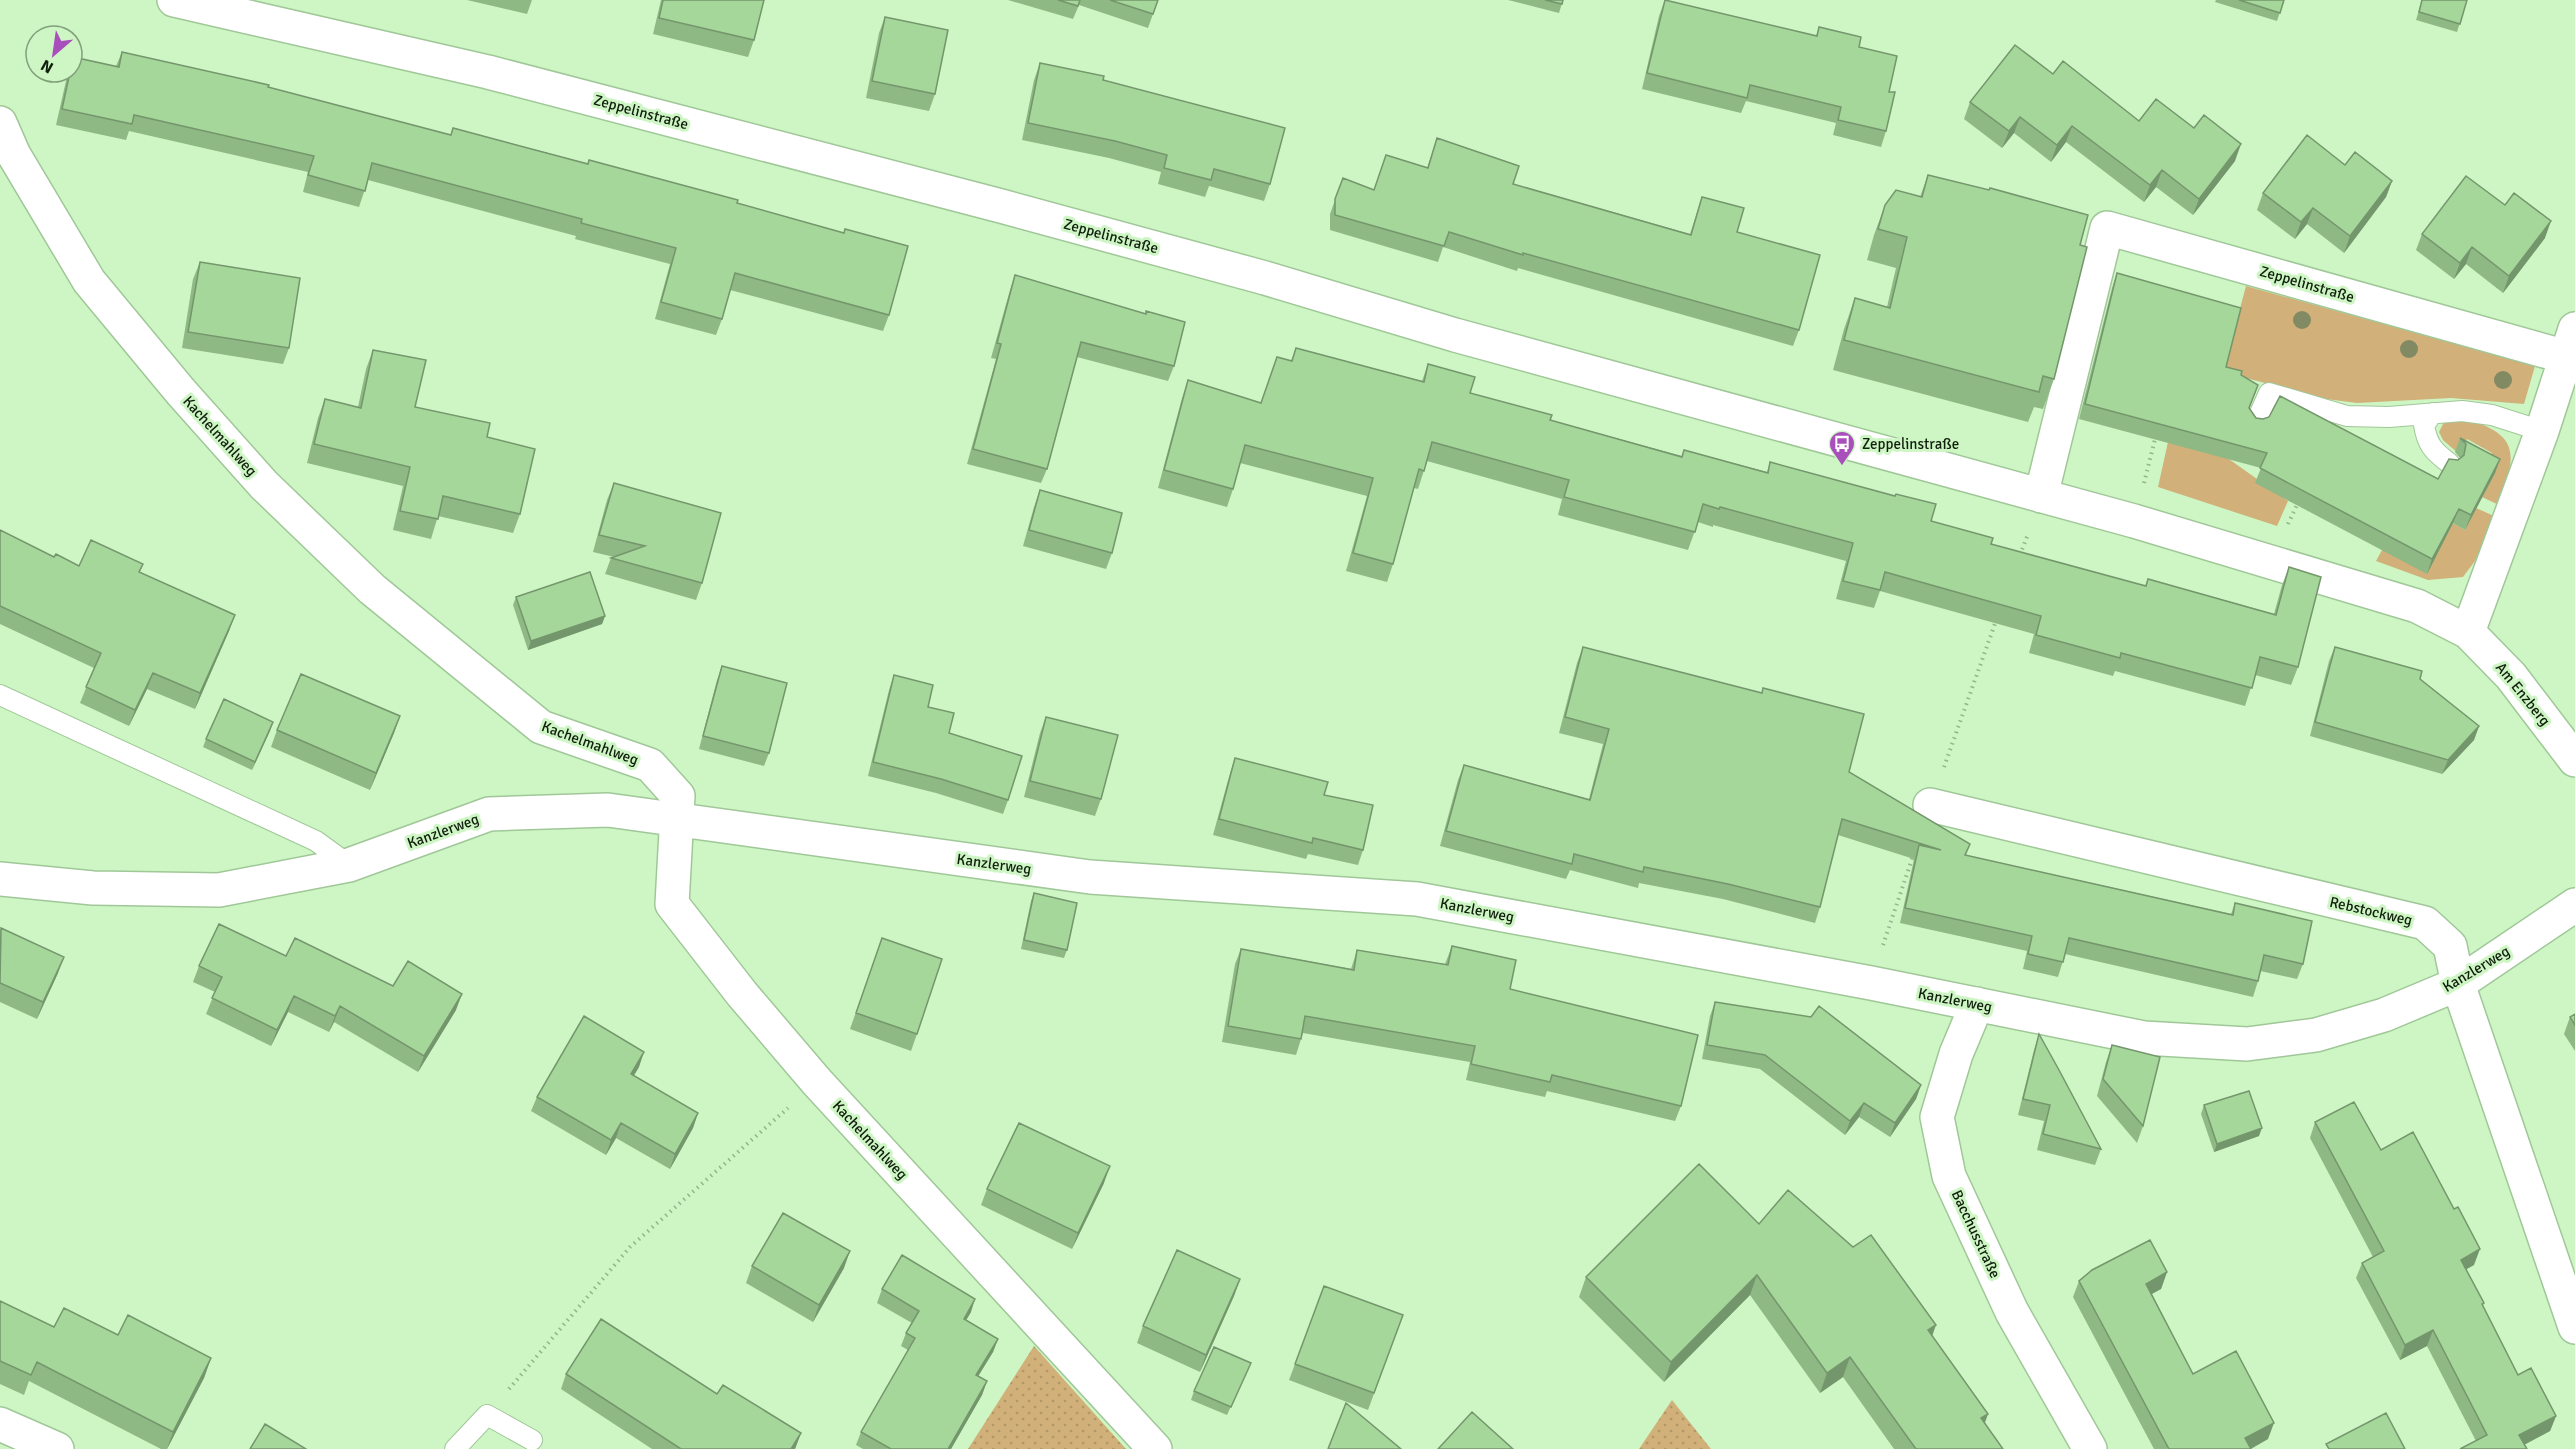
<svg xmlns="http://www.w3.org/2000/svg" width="2575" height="1449" font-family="Signika,sans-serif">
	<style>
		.grass { fill: #d1b079 }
		.park { fill: url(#park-dots) }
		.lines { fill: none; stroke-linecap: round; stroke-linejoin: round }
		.lane-casing { stroke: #a0c798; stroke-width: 22 }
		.street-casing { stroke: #a0c798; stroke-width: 36 }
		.path { stroke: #94b48c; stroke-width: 4; stroke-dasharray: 1.5 4.5; stroke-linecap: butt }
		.lane { stroke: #fff; stroke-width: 20 }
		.street { stroke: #fff; stroke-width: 33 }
		.tree { fill: #828a64 }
		.wall { fill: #8eb884 }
		.shaded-wall { fill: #74966c }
		.building { fill: #a5d69a; stroke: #74966c; stroke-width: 1.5 }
		.labels { text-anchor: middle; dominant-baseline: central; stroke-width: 6; stroke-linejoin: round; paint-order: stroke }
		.street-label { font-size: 15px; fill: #111f0d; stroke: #cef6c5 }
		.poi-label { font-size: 15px; fill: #111f0d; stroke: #cef6c5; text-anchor: start }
	</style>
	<defs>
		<pattern id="park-dots" width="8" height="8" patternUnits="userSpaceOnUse" patternTransform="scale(1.5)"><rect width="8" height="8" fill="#d1b079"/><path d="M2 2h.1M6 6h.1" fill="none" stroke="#b29767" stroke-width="1.8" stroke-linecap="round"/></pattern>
	</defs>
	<rect width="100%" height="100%" fill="#cef6c5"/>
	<!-- grass -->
	<path class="grass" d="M2246,286L2535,366L2524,404L2451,398L2357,403L2326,399L2223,372Z
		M2465,419C2523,435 2515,457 2499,505L2482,497L2484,468L2492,453L2467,439L2459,454L2443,440L2439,432L2444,422Z
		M2168,442L2219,452L2288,501L2277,526L2158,487Z
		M2476,508L2494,516L2475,561L2463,577L2428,580L2376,561L2382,550L2453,523L2465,530Z"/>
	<!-- park -->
	<path class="park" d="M1034,1346L1126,1449H968Z
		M1672,1400L1711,1449H1639Z"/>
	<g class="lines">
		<defs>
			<path id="lane" d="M2433,413L2424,425C2427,444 2433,451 2449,463
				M2256,422L2269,393L2347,416L2389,417L2462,411L2492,415L2542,431
				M0,695L316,841L349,865
				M455,1449L487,1415L532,1440"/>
			<path id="street" d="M174,0L488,72L1001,206L1265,278L1455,335L2134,521L2417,606L2468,632L2511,676L2575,760
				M0,123L14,155L89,281L181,392L264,485L372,589L541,727L650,765L678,796L672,904L742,994L817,1082L1155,1449
				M2041,496L2107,228L2566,357
				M2468,632L2542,431L2575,329
				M1930,805L2425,923L2450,946L2458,984L2575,1327
				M0,879L93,888L219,890L349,865L489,814L608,810L1090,877L1417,899L1871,983L2144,1038L2247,1044L2316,1035L2384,1015L2458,984L2575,905
				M1977,1004L1956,1054L1937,1117L1949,1176L2012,1312L2090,1449
				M0,1424L57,1449"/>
		</defs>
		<!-- lane casing -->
		<use href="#lane" class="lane-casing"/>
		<!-- street casing -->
		<use href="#street" class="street-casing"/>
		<!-- path -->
		<path class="path" d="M2144,483L2155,439
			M2288,524L2297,505
			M2020,555L2028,534
			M1944,767L1997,618
			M1883,945L1913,856
			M509,1389L630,1247L788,1108"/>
		<!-- lane -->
		<use href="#lane" class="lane"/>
		<!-- street -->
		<use href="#street" class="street"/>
	</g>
	<!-- trees -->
	<g class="tree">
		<circle cx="2302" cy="320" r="9"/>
		<circle cx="2409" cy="349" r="9"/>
		<circle cx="2503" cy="380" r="9"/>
	</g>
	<!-- wall -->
	<path class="wall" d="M467,0H532L527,14Z
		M661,0H764L754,40L748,57L653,34Z
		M1008,0H1158L1148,28L1079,5L1073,19Z
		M1508,0H1563L1559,13Z
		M1665,0L1816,36L1819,27L1859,47L1889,92L1886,131L1881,147L1833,135L1836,123L1746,101L1741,113L1642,89L1659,16Z
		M2216,0H2284L2277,21L2215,2Z
		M2422,0H2467L2457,32L2416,20Z
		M885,17L935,94L929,111L866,98L879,33Z
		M122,52L268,87L451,135L453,128L737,203L889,315L883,331L730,290L722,319L716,335L655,319L670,264L575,239L576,236L368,180L359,207L303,192L308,172L129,131L126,140L56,125L68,72L116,66Z
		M1040,63L1103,80L1270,184L1264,201L1209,186L1205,197L1158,184L1161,172L1109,158L1022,140L1034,80Z
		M1970,102L2139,121L2235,161L2193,215L2156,187L2144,202L2066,142L2051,162L2014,133L2002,148L1964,119Z
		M1437,138L1513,184L1690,234L1702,197L1737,232L1799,330L1793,346L1518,268L1517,271L1443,247L1438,262L1330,230V214L1343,178L1374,190L1386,155L1427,168Z
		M2345,165L2392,181L2386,197L2344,253L2307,224L2295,239L2257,210L2263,193Z
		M1928,175L2080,245L2054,379L2043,409L2034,407L2028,422L1833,370L1844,329L1855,298L1887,307L1896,268L1867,260L1874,235L1885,205L1920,197Z
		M2422,234L2545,238L2503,293L2466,264L2454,279L2416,250Z
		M200,262L289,348L283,364L182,348L193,279Z
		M2117,273L2226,367L2241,375L2250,408L2256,418L2438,479L2460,458L2455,452L2460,438L2500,459L2495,473L2465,530L2453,523L2427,574L2255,483L2261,468L2079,419L2112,288Z
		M1015,275L1174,366L1168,381L1077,357L1047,469L1041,483L967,464L996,359L991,358L1010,290Z
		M1296,348L1422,381L1428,364L1470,393L1550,420L1682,456L1684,450L1767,472L1770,462L1931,521L1991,544L2145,586L2148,579L2274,614L2282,585L2289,567L2298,667L2291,685L2255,675L2245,706L2115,671L2113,676L2029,653L2034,634L1880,591L1874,608L1836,599L1846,561L1713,525V527L1698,522L1688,550L1558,515L1562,499L1427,461L1418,489L1414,488L1393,564L1387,582L1346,571L1367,496L1240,463L1233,489L1227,507L1158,488L1182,398L1188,380L1261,403L1291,361Z
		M373,350L415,407L487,437L520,514L513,533L438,516L431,539L393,530L403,486L307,463L318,418L325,399L358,407L366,369Z
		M614,483L702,583L696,600L605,574L611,558L614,557L593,552L607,500Z
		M1040,490L1112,553L1106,569L1023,546L1034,507Z
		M0,530L54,557L79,566L143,564L140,572L235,615L229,631L195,709L147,689L129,726L80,703L94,668L0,624Z
		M516,597L605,616L602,624L528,650L513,605Z
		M1583,647L1762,693L1763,688L1849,772L1970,844L1966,855L2231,914L2235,903L2303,964L2297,979L2260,971L2258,981L2253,997L2065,954L2058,977L2023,969L2027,951L1900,923L1914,859L1838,835L1820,907L1815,923L1723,899L1639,883L1638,888L1570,870L1566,879L1440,846L1458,780L1464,765L1589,799L1603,744L1559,733L1577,663Z
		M2335,647L2420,679L2479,726L2474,740L2442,774L2310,736L2329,661Z
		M722,666L769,753L764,766L699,749L717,680Z
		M894,675L928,707L1008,800L1003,814L936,793L868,776L889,690Z
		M400,716L394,733L370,790L271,747L277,730Z
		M1046,717L1101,799L1095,816L1024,797L1040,733Z
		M273,722L252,770L203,747L206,739Z
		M1235,758L1324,795L1363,850L1358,865L1308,854L1306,859L1213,835L1230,773Z
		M1034,893L1067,950L1064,958L1021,949L1031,901Z
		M0,930L58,973L37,1019L0,1002Z
		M882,938L917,1034L911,1051L850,1029Z
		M1452,946L1510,989L1681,1106L1675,1121L1547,1091L1545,1097L1466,1080L1470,1062L1303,1033L1301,1039L1296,1055L1222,1042L1235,964L1241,949L1351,969L1357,950L1445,964Z
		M286,956L393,986L456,1010L418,1072L334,1022L329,1032L288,1012L271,1046L206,1014L215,992L193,982L199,966Z
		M1715,1002L1921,1085L1916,1099L1890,1137L1859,1117L1845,1135L1760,1069L1702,1059L1710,1016Z
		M2575,1014V1051L2564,1034L2570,1017Z
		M2039,1034L2101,1149L2095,1165L2037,1150L2044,1121L2018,1115L2034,1050Z
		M2112,1045L2143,1126L2137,1143L2097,1096L2106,1062Z
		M639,1067L633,1076L698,1113L693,1128L670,1169L616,1138L606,1155L531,1111L537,1097Z
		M2204,1105L2259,1136L2214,1152L2201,1114Z
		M2315,1122L2381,1150L2474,1265L2466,1269L2484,1303L2483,1306L2518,1375L2556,1416L2550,1431L2524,1445L2476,1441L2427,1346L2400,1360L2356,1278L2362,1263L2373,1257L2310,1138Z
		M1104,1183L1072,1249L981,1205L987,1189Z
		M1759,1224L1932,1335L1985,1423L2003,1449H1894L1843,1377L1820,1393L1750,1295L1664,1382L1579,1297L1586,1277Z
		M752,1266L844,1268L813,1322L746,1283Z
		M2167,1272L2161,1289L2152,1294L2193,1374L2268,1439L2251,1449H2154L2073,1297L2079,1281Z
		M1240,1279L1234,1296L1200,1372L1137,1343L1143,1326Z
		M1324,1286L1403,1315L1368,1410L1289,1380Z
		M882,1289L971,1312L966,1320L998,1339L993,1352L978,1376L987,1381L982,1395L951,1449H863L856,1445L861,1432L908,1350L901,1346L906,1333L912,1323L877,1303Z
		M0,1301L54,1327L118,1335L211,1358L204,1378L167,1449H161L29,1381L24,1395L0,1384Z
		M1251,1363L1227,1415L1191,1400L1194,1391Z
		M566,1374L717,1394L801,1433L795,1449H652L561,1389Z"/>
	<!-- shaded-wall -->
	<path class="shaded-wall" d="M2020,117L2014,133L2002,148L2009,131Z
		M2072,126L2066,142L2051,162L2057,145Z
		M2241,144L2235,161L2193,215L2199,199Z
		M2162,170L2156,187L2144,202L2150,185Z
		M2392,181L2386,197L2344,253L2350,236Z
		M2313,208L2307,224L2295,239L2301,222Z
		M2551,221L2545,238L2503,293L2509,276Z
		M2472,247L2466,264L2454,279L2460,263Z
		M2500,459L2495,473L2465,530L2471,515Z
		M2459,509L2453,523L2427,574L2432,559Z
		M235,615L229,631L195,709L200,693Z
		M605,616L602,624L528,650L531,641Z
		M153,673L147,689L129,726L135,710Z
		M400,716L394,733L370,790L376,773Z
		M273,722L270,731L252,770L255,762Z
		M2479,726L2474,740L2442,774L2448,760Z
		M64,957L58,973L37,1019L43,1002Z
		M462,994L456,1010L418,1072L424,1056Z
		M294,996L288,1012L271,1046L277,1030Z
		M340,1006L334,1022L329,1032L335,1016Z
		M644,1052L639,1067L626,1089L631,1074Z
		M1921,1085L1916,1099L1890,1137L1895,1123Z
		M1864,1103L1859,1117L1845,1135L1850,1121Z
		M698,1113L693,1128L670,1169L675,1154Z
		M621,1123L616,1138L606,1155L611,1140Z
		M2262,1128L2259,1136L2214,1152L2217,1144Z
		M1110,1166L1104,1183L1072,1249L1078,1233Z
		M2480,1249L2474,1265L2456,1275L2461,1260Z
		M850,1251L844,1268L813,1322L819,1305Z
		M2167,1272L2161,1289L2140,1300L2146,1284Z
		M1757,1275L1750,1295L1664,1382L1671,1362Z
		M1240,1279L1234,1296L1200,1372L1206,1355Z
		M975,1299L971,1312L959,1332L964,1319Z
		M1936,1325L1929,1345L1928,1330Z
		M2433,1330L2427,1346L2400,1360L2405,1345Z
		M998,1339L993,1352L971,1388L976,1375Z
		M1850,1357L1843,1377L1820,1393L1827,1373Z
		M211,1358L204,1378L167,1449L173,1432Z
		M987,1381L982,1395L951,1449H948Z
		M1988,1414L1981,1434V1418Z
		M2556,1416L2550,1431L2516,1449L2519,1435Z
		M2274,1423L2268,1439L2250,1449L2245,1438Z
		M801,1433L795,1449H791Z"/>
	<!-- building -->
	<path class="building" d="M663,0H764L754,40L659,18Z
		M1058,0H1080L1078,6Z
		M1110,0H1158L1153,14Z
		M1545,0H1563L1562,4Z
		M1665,0L1817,36L1819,27L1861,37L1859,47L1897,56L1889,92H1895L1886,131L1838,120L1841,107L1750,85L1747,98L1647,73Z
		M2239,0H2284L2280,13Z
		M2422,0H2467L2460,24L2419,12Z
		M885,17L948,30L935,94L872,81Z
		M2015,45L2053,74L2063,61L2139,121L2156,99L2194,128L2204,115L2241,144L2199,199L2162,170L2150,185L2072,126L2057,145L2020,117L2009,131L1970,102Z
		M122,52L269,85L268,87L451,135L453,128L588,164L589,160L738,200L737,203L844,233L845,229L908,246L889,315L735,273L722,319L661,302L676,248L581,223L582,219L372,163L365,191L308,175L314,156L134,115L132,124L62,109L70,72H72L73,57L119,67Z
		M1040,63L1104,76L1103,80L1285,128L1270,184L1214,169L1211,180L1164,168L1167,155L1115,141L1028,123Z
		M2307,135L2345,165L2355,152L2392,181L2350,236L2313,208L2301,222L2263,193Z
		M1437,138L1519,166L1513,184L1691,235L1702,197L1744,208L1737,232L1820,255L1799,330L1523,253V255L1449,232L1444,246L1335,215V199L1343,178L1374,190L1386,155L1428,168Z
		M1928,175L1989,190L1990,188L2088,215L2080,245L2087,247L2054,379L2043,376L2039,392L1844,340L1855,298L1890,308L1907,237L1878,229L1885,205L1896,190L1922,197Z
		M2466,176L2505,205L2514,193L2551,221L2509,276L2472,247L2460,263L2422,234Z
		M200,262L300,278L289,348L188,332Z
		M2117,273L2241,308L2226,367L2242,371L2241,375L2258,385L2249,408L2256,418L2263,419L2269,417L2280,396L2438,479L2449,459L2458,460L2464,455L2466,444L2460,438L2500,459L2471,515L2459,509L2432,559L2260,468L2267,453L2085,404Z
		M1015,275L1146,314V311L1185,322L1174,366L1081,342L1047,469L973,449L1001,344L997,343Z
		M1296,348L1424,382L1428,364L1475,377L1470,393L1552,415L1550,420L1682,457L1684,450L1768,473L1770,462L1895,496L1896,494L1936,504L1931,521L1993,538L1991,544L2146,586L2148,579L2276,615L2289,567L2321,577L2298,667L2260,657L2252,688L2121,653L2120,658L2036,635L2041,616L1885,572L1880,590L1843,581L1853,543L1720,507L1719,509L1703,504L1695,532L1564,497L1569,480L1432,442L1424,471L1419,469L1393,564L1353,553L1373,478L1245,445L1233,489L1164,470L1188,380L1261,403L1277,357L1292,361Z
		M373,350L426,360L415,407L490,423L487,437L535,449L520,514L443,496L438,519L400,511L410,467L314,444L325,399L361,408Z
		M614,483L721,513L702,583L611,558L645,546L599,535Z
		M1040,490L1122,513L1112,553L1029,530Z
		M0,530L54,557L56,554L79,566L91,540L143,564L139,572L235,615L200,693L153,673L135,710L86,687L101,653L0,606Z
		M590,572L605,616L531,641L516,597Z
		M1583,647L1762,693L1763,688L1864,714L1849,772L1970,844L1965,855L2233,915L2235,903L2312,921L2303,964L2264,955L2258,981L2069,938L2063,962L2028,954L2032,936L1905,908L1919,845L1941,850L1842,819L1820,907L1728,884L1644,867L1643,872L1574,854L1572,864L1446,831L1464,765L1590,800L1609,729L1565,717Z
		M2335,647L2422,671L2420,679L2479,726L2448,760L2315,722Z
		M722,666L787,683L769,753L703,736Z
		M301,674L400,716L376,773L277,730Z
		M894,675L933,685L928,707L954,713L949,733L1022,756L1008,800L941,779L873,762Z
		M224,699L273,722L255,762L206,739Z
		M1046,717L1118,735L1101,799L1030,781Z
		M1235,758L1328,782L1324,795L1373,805L1363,850L1313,838L1312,843L1219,819Z
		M1034,893L1077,903L1067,950L1024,940Z
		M219,924L286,956L295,938L393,986L408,961L462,994L424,1056L340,1006L335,1016L294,996L277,1030L212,998L222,977L199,966Z
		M1,928L64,957L43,1002L0,983Z
		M882,938L942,959L917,1034L856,1013Z
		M1452,946L1516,960L1510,989L1698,1035L1681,1106L1552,1075L1550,1082L1471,1064L1475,1046L1305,1016L1301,1039L1228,1026L1241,949L1354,970L1357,950L1448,965Z
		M1715,1002L1811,1017L1819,1006L1921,1085L1895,1123L1864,1103L1850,1121L1765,1055L1707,1045Z
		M2575,1014V1025L2570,1017Z
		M584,1016L644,1052L631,1074L698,1113L675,1154L621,1123L611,1140L537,1097Z
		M2039,1034L2059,1070L2101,1149L2043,1134L2050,1105L2023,1099Z
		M2112,1045L2160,1057L2143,1126L2103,1079Z
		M2249,1091L2262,1128L2217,1144L2204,1105Z
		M2354,1102L2381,1150L2413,1132L2454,1209L2458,1207L2480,1249L2461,1260L2484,1303L2482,1304L2518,1375L2531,1368L2556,1416L2519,1435L2527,1449H2460L2487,1435L2433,1330L2405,1345L2362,1263L2384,1251L2315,1122Z
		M1019,1123L1110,1166L1078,1233L987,1189Z
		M1699,1164L1759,1224L1788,1190L1853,1247L1871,1235L1936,1325L1928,1330L1988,1414L1981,1418L2003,1449H1916L1850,1357L1827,1373L1757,1275L1671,1362L1586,1277Z
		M783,1213L850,1251L819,1305L752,1266Z
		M2150,1240L2167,1272L2146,1284L2193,1374L2236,1351L2274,1423L2245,1438L2251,1449H2169L2079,1281L2092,1270Z
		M1177,1250L1240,1279L1206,1355L1143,1326Z
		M902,1255L975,1299L964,1319L998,1339L976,1375L987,1381L948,1449H891L861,1432L915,1338L906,1333L919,1311L882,1289Z
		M1324,1286L1403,1315L1374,1393L1295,1364Z
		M0,1301L54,1327L64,1308L118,1335L128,1315L211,1358L173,1432L37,1362L31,1375L0,1361Z
		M601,1319L717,1394L723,1385L801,1433L791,1449H681L566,1374Z
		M1214,1347L1251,1363L1231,1407L1194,1391Z
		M1346,1403L1401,1449H1328Z
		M1472,1412L1513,1449H1438Z
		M2386,1413L2405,1449H2329L2326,1444Z
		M265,1424L306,1449H250Z"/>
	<!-- icons -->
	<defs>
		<symbol id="bus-pin" viewBox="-11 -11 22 30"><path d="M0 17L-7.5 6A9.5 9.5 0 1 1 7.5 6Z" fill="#a84fbc" stroke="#cef6c5"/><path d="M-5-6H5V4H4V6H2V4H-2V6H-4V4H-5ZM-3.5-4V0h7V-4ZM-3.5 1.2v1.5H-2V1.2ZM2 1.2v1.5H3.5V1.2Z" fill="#fff"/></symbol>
	</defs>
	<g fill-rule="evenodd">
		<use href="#bus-pin" x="1827" y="429" width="30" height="40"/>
	</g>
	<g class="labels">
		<!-- street labels -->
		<g class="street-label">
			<text transform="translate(641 112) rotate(15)">Zeppelinstraße</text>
			<text transform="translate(1111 236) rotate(15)">Zeppelinstraße</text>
			<text transform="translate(2307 284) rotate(16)">Zeppelinstraße</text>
			<text transform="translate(220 436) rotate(48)">Kachelmahlweg</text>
			<text transform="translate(2523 694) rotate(51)">Am Enzberg</text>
			<text transform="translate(590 743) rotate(20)">Kachelmahlweg</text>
			<text transform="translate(443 831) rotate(-20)">Kanzlerweg</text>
			<text transform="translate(994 864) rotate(8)">Kanzlerweg</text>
			<text transform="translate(1477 910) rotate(11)">Kanzlerweg</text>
			<text transform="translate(2371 911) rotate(13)">Rebstockweg</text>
			<text transform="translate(2476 969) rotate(-31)">Kanzlerweg</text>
			<text transform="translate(1955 1000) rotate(11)">Kanzlerweg</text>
			<text transform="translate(870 1140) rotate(47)">Kachelmahlweg</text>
			<text transform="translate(1976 1234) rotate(65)">Bacchusstraße</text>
		</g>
		<!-- poi labels -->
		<g class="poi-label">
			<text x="1862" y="444">Zeppelinstraße</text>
		</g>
	</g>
	<!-- north arrow -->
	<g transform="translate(54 54) rotate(209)"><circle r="28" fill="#cef6c5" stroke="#82a07b" stroke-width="1.5"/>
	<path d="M0-4.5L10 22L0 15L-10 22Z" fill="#a84fbc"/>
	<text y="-9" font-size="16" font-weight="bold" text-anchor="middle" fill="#111f0d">N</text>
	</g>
</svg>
